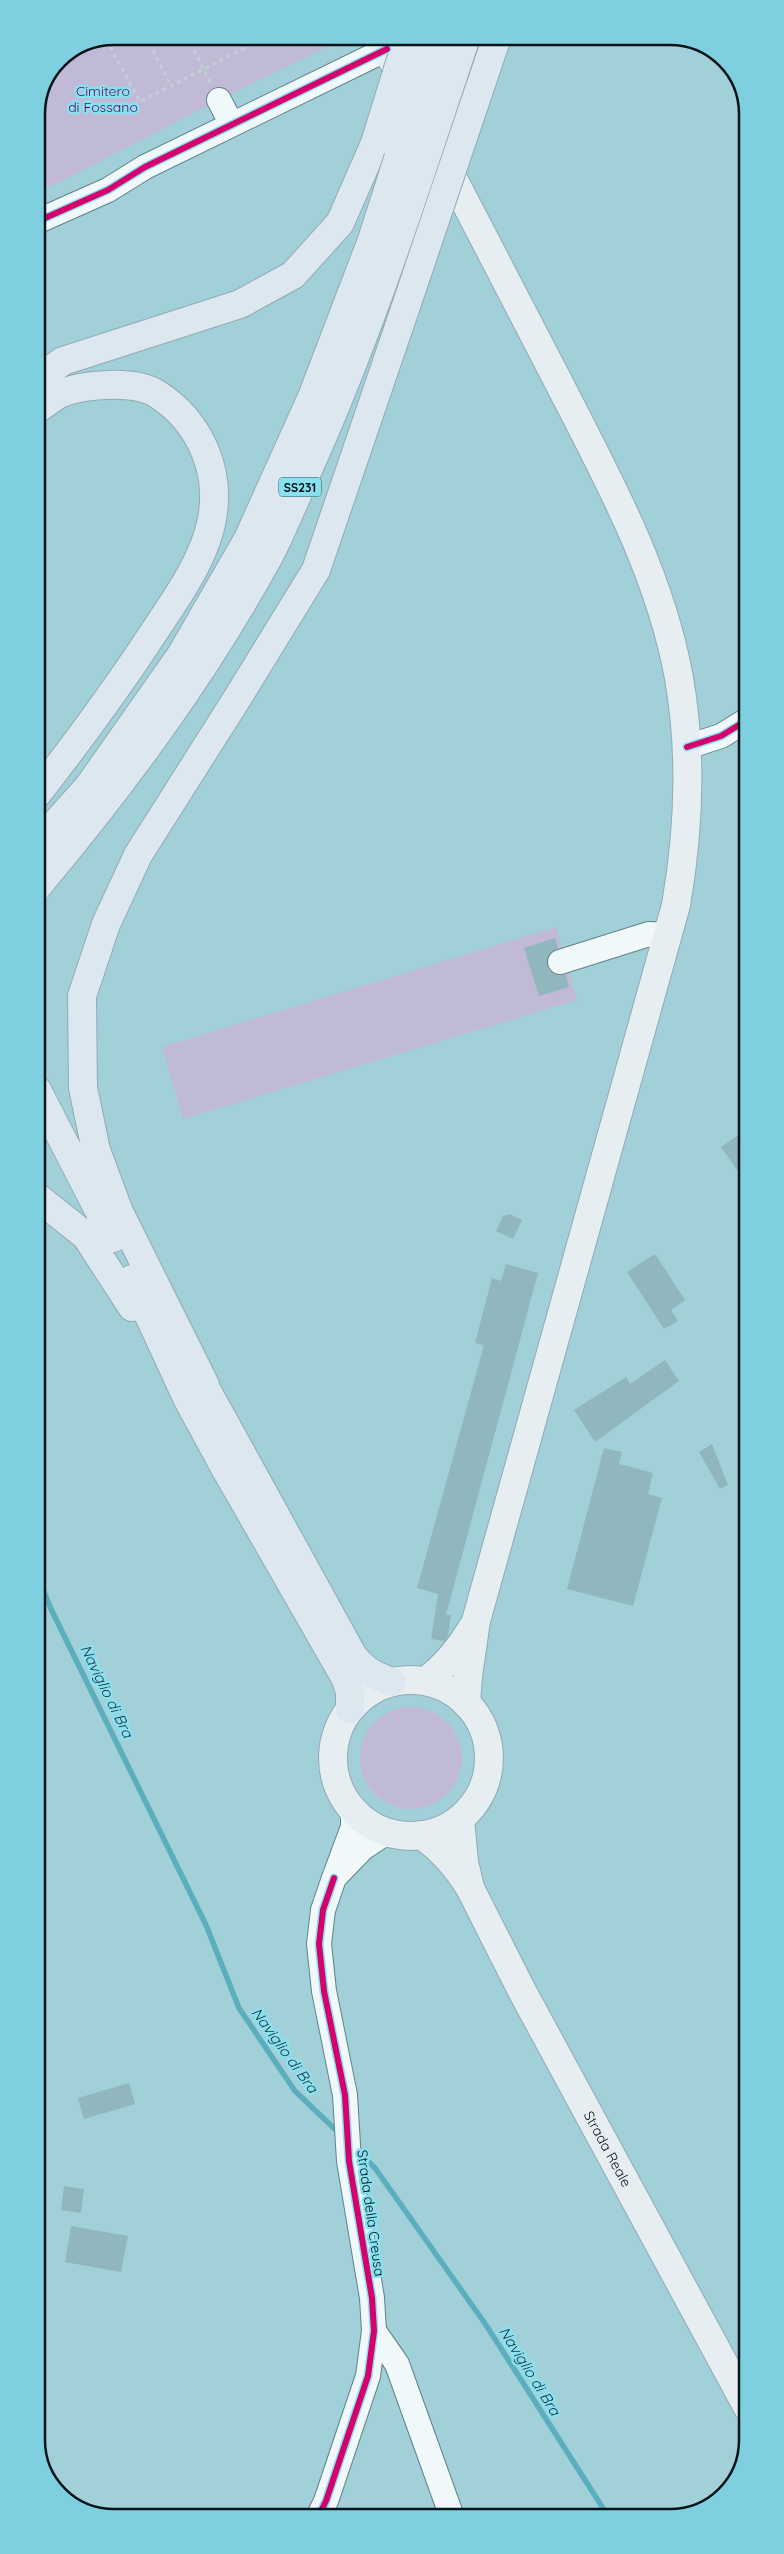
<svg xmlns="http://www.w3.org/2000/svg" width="784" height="2554" font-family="Quicksand,sans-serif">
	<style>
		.green { fill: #c1bad6 }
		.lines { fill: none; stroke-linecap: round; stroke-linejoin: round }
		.stream { stroke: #5baebe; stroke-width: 5.5 }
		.building { fill: #90b6be }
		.minor-casing { stroke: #5f8289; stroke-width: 26 }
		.major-casing { stroke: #91aab5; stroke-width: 30 }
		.highway-casing { stroke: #91aab5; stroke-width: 30 }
		.path { stroke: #c1d0d2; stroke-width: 3; stroke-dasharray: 4 4; stroke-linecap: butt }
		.minor { stroke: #f1f8f9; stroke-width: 24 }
		.major { stroke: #e6eef2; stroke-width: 28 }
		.highway { stroke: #dde7ef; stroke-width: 28 }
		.highway-bridge-casing { stroke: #91aab5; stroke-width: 30; stroke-linecap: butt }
		.highway-bridge { stroke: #dde7ef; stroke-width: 28 }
		.cycleway-casing { stroke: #89e0f1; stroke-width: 9 }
		.cycleway { stroke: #d6006c; stroke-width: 6 }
		.labels { text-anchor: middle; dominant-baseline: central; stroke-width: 5; stroke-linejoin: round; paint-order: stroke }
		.shield { fill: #89e0f1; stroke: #29515a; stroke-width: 1 }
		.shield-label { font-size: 12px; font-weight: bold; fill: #001419 }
		.park-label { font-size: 14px; fill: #600658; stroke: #89e0f1 }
		.street-label { font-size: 14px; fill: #001419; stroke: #89e0f1 }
		.water-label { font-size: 15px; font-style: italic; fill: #21383d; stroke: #89e0f1 }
		.rim { fill: none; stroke: #001419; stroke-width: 2.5 }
	</style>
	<rect width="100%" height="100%" fill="#a1d0d9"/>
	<!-- green -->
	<path class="green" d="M114,36L346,37H347L219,100L36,194V114L59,59Z
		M556,927L577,1000L183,1119L162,1047Z
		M360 1758a51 51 0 1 1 102 0a51 51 0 1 1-102 0Z"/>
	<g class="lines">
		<!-- stream -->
		<path class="stream" d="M37,1575L51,1609L206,1925L239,2008L295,2091L340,2134
			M356,2149L375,2168L486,2325L608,2516"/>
	</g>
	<!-- building -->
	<path class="building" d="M555,938L558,948L550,953L547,966L550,972L557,975H566L569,987L539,996L524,948Z
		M747,1129V1184L721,1147Z
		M510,1214L522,1220L513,1239L496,1231L503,1216Z
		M655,1254L685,1300L671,1310L678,1321L664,1329L627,1272Z
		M506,1264L538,1273L446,1615H451L448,1636L445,1641L431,1639L438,1594L417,1588L484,1345L475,1343L492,1278L501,1281Z
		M665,1360L679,1381L595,1442L574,1410L626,1377L630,1384Z
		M712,1444L728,1485L720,1489L699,1452Z
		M604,1448L622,1452L619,1464L653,1473L648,1494L662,1498L633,1606L567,1589Z
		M129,2083L135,2104L84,2119L78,2098Z
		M64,2186L84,2189L81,2213L61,2210Z
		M71,2226L128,2236L121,2272L65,2262Z"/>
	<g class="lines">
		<defs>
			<path id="minor" d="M219,100L231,123
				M36,222L108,190L145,167L387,49
				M687,747L721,736L747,720
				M560,962L649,934L669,935
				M353,1810V1827L334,1878L363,1848L387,1832
				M374,2331L397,2364L452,2517
				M318,2517L326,2501L368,2376L374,2331L372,2298L349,2161L345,2095L324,1991L319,1944L323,1910L334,1878"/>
			<g id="major">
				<path d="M380,37L406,86"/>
				<path d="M424,122C469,210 515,298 560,385C608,479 660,573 679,678C692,753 689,830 676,905L476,1621L468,1676L466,1703"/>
				<circle cx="411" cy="1758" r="78"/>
				<path d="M426,1681C446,1666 459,1650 472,1628"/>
				<path d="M422,1835C443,1850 457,1866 470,1888L464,1862L460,1819"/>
				<path id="s1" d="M470,1888L522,1991L748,2408"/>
			</g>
			<path id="highway" d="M36,380L63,361L240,304L293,275L340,223L375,143
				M36,410C44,405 53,397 61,393C86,384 135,380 157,394C179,408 195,427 205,451C235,523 186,583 148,641C113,694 76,744 37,794
				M37,1090L113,1238
				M37,1197L86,1236L132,1307
				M132,1279L187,1398L225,1468L346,1679L350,1693V1709
				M195,1369L353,1656C365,1671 375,1676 392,1682
				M205,1385L119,1212L96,1150L83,1088L82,996L106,924L138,855L238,697L316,570L405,309"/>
		</defs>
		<!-- minor casing -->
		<use href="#minor" class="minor-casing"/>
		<!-- major casing -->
		<use href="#major" class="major-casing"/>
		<!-- highway casing -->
		<use href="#highway" class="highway-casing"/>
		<!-- path -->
		<path class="path" d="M146,36L171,86
			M187,36L211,84
			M233,36L240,50
			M106,40L140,101
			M120,112L268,36"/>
		<!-- minor -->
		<use href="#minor" class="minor"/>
		<!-- major -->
		<use href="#major" class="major"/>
		<!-- highway -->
		<use href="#highway" class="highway"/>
		<defs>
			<path id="highway-bridge" d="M375,143L408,37
				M405,309L497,37
				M37,844L89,786L181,655L248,539L312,397L372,240L437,37
				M37,887C124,783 204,675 269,556C283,529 295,500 307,472C371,331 417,183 466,37"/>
		</defs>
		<!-- highway-bridge casing -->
		<use href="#highway-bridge" class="highway-bridge-casing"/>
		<!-- highway-bridge -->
		<use href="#highway-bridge" class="highway-bridge"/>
		<defs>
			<path id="cycleway" d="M36,222L108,190L145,167L387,49
				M687,747L721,736L747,720
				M318,2517L326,2501L368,2376L374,2331L372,2298L349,2161L345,2095L324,1991L319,1944L323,1910L334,1878"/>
		</defs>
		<!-- cycleway casing -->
		<use href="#cycleway" class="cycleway-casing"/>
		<!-- cycleway -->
		<use href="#cycleway" class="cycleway"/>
	</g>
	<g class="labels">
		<!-- shield labels -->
		<rect class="shield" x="279" y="477.5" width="42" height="19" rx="4"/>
		<g class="shield-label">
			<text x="300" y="487">SS231</text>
		</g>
		<!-- park labels -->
		<g class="park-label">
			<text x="103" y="91">Cimitero<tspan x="103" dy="16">di Fossano</tspan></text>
		</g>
		<!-- street labels -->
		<g class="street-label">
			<text stroke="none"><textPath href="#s1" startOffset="295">Strada Reale</textPath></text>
			<text transform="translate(371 2213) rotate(82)">Strada della Creusa</text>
		</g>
		<!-- water labels -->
		<g class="water-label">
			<text transform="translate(107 1691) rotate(64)">Naviglio di Bra</text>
			<text transform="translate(285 2050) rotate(54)">Naviglio di Bra</text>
			<text transform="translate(530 2371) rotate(58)">Naviglio di Bra</text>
		</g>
	</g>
	<!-- crop -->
	<path d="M0 0H784V2554H0ZM114 45H670A69 69 0 0 1 739 114V2440A69 69 0 0 1 670 2509H114A69 69 0 0 1 45 2440V114A69 69 0 0 1 114 45Z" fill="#7ed0e0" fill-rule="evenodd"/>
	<path class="rim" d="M114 45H670A69 69 0 0 1 739 114V2440A69 69 0 0 1 670 2509H114A69 69 0 0 1 45 2440V114A69 69 0 0 1 114 45Z"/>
</svg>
